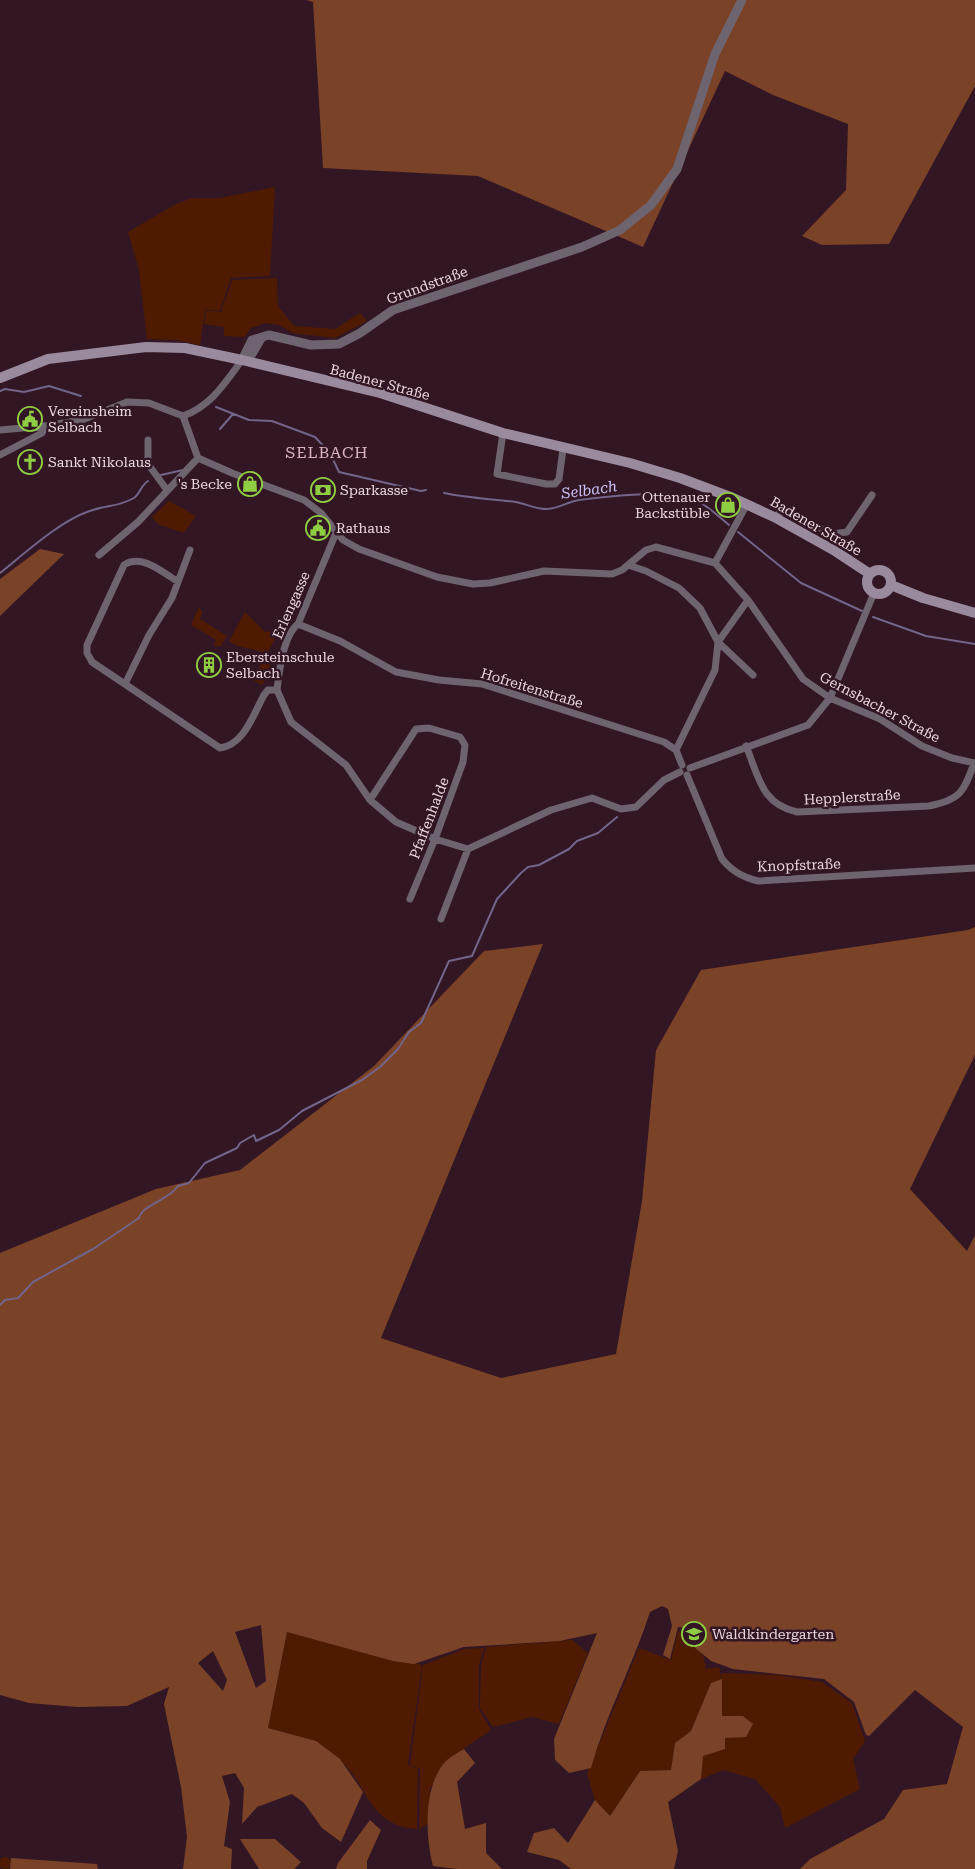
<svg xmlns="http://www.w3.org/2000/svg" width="975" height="1869" font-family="'Roboto Serif',serif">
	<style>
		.green { fill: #4f1b00 }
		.forest { fill: #7a4227; fill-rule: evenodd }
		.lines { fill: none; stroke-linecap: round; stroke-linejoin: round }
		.stream { stroke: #73648a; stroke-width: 2 }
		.minor { stroke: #6e6470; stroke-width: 7 }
		.tertiary { stroke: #6e6470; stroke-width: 9 }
		.secondary { stroke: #9a8a9d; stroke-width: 10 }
		.labels { text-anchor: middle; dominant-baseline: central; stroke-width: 5; stroke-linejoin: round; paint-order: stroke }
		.street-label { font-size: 14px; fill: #e9d5dd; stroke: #321624 }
		.poi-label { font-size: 14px; fill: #e9d5dd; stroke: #321624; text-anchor: start }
		.water-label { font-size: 15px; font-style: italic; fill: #c9c0f3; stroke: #321624 }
		.quarter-label { font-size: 16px; letter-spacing: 1px; fill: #d9b3c4; stroke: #321624 }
	</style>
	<rect width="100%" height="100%" fill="#321624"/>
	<!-- green -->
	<path class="green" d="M275,187L270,276L231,278L220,311L205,309L200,345L176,340L147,339L139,270L128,232L176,204L192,198H220Z
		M277,278L278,306L294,326L335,329L360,313L367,321L335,338L293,333L279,325L265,323L251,328L245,337L224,336V327L204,324L206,310L221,312L232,280Z
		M169,501L196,516L184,533L158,524L152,517Z
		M199,607L202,612L200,619L227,636L220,647L214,645L216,640L191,625Z
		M245,612L265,632L269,631L276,637L267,654C252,647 242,650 229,641Z
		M263,661L273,667L262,685L252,679Z
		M678,1631L693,1635L695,1648L703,1655L706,1669L719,1667L721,1677L722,1673L778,1675L822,1682L852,1703L865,1741L853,1759L860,1789L785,1828L780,1807L755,1779L723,1770L701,1779L702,1756L724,1749L725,1738L743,1716H722L721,1679L711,1684L691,1731L675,1743L671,1770L640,1771L610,1816L595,1800L587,1773L639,1648L671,1660Z
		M287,1632L422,1665L408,1765L418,1769L417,1829C367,1826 369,1784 338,1758C318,1740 294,1735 268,1728Z
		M572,1640L588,1653L559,1724L532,1717L493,1727L480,1708L481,1666L486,1647Z
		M484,1648L479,1665V1709L491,1730L447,1760L430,1789L429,1823L419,1829L420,1769L410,1765L423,1665L464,1649Z
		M-1 1863a6 6 0 1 1 12 0a6 6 0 1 1-12 0Z"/>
	<!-- forest -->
	<path class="forest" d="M306,0H975V86L889,244L822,245L802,236L846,190L848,124L773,95L725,71L643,247L478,176L323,168L313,2Z
		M40,549L64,554L0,616V579Z
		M975,927V1055L910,1189L967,1251L975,1235V1869H800L810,1859L884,1819L903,1790L947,1784L963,1727L915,1690L869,1736L866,1735L854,1702L824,1679L733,1669L711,1661L695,1648L693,1629L678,1627L670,1659L663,1655L672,1626L668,1609L662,1606L650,1612C633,1665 606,1714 591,1768L569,1773L555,1760L554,1739L597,1633L560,1641L464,1647L414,1664L393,1661L287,1632L268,1728L316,1741L340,1759L363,1792L341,1842L322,1828L304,1803L292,1794L257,1807L242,1824L244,1788L235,1773L222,1776L230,1802L224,1846L232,1849L231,1869H183L187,1837L181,1787L164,1704L169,1687L127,1706L78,1707L29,1703L0,1695V1253L156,1189L240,1170L374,1066L484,951L543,944L381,1338L501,1378L616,1354L642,1201L656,1050L701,970L968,930ZM261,1625L266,1681L256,1688L235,1632ZM213,1651L227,1680L223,1691L198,1663Z
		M722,1679V1716H743L753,1724L746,1737L725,1738V1749L703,1756L701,1779L668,1802L678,1851L674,1869H571L559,1860L527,1852L534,1833L554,1828L568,1843L595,1800L610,1816L640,1771L671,1770L675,1743L691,1731L711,1683Z
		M464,1749L475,1763L457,1782L465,1829L486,1823V1853L502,1869H457L433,1866C425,1835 423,1784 447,1760C452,1756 458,1752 464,1749Z
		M370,1820L381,1830L367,1861V1869H336L338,1863Z
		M240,1839H275L301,1862L294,1869H259Z
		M11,1858L97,1864L98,1869H10Z"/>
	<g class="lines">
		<!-- stream -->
		<path class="stream" d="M0,391L5,389L24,392L49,386L81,396
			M216,407L249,420L272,421L315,437L330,453L339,472L421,491L426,490
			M220,429L233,414
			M161,475L183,470
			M444,493C468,498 492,499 516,502C526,504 536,509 546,509C558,509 567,502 579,500C603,497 671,489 692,498C706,504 718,516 729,525
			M738,532L801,583L862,611
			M0,573C24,554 63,518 93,510C108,505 118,507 134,498C140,494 141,485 148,481
			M873,617L926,636L975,644
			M0,1305L5,1300L18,1298L33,1282L93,1249L139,1218C142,1205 169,1200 178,1186L189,1183L205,1163L237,1148L240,1143L254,1135L256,1141L279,1130L302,1111L362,1080L380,1067L398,1049L409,1032L421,1023L449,961L472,956L497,899L521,873L528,867L539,865L569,849L577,841L598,833L617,817"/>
		<!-- minor -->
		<path class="minor" d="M183,416C211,406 225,383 242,360
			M0,430L45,426L82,420L127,402L149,403L183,416L198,458L232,473L304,500L321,513L343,540L359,549L437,577L473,584L490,583L544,571L612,574L622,570L646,550L656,547L715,563L748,600L803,679L830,698L880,719L922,746L952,758L975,763
			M503,433L497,474L546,484H555L559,479L563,449
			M148,440V464L167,490
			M0,455L42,433L45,426
			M774,517L784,510L832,534L847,532L872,495
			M99,555L138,522L198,458
			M715,563L747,504
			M628,565L646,571L679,588L700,608L718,642L753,675
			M177,581C162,572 141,553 124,565L87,645V653L92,662L220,748C244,745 253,715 264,695L268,690H277
			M298,624L340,641L396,672L439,680L482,684L664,742L676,750L682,765
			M125,684L149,635L172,598L190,550
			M277,690L291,722L346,765L370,800L396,822L435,839L468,849L551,810L592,798L621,809L636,807L664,780L680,772
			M277,690C279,672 283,636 298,624L336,533
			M746,746C759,777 761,804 797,812L929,806C960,800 964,792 974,763
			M676,750L715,670L718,642L748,600
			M690,768L808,725L830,698L874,593
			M687,775L722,859C732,871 742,877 758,881L975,868
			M370,800L416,729L429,728L460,737L465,745L463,762L435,839L410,899
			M441,919L468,849"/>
		<!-- tertiary -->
		<path class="tertiary" d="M242,360L252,340L269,335L311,345L339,344L360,333L393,310L582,247L620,230L651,205L677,169L715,54L742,0
			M242,360L252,354L262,337"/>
		<!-- secondary -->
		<path class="secondary" d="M0,378L48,359L146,347L185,348L242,360L380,393L503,433L630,463L680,478L733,498L774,517L835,551L870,574
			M867 582a12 12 0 1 1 24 0a12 12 0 1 1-24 0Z
			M891,585L923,598L975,613"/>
	</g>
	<!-- icons -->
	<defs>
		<symbol id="civic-ring" viewBox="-11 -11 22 22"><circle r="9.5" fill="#321624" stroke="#8fcd42" stroke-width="1.5"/><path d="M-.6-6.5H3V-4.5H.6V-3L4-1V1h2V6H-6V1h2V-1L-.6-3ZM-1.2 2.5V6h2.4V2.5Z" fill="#8fcd42"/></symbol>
		<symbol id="church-ring" viewBox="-11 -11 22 22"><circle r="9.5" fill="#321624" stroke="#8fcd42" stroke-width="1.5"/><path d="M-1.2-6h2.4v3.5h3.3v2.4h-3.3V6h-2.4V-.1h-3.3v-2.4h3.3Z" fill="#8fcd42"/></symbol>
		<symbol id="shop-ring" viewBox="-11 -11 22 22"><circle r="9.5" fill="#321624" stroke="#8fcd42" stroke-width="1.5"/><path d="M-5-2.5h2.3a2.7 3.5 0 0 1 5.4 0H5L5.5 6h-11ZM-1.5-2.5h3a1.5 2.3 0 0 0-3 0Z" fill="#8fcd42"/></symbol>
		<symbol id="bank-ring" viewBox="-11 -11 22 22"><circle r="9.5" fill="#321624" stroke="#8fcd42" stroke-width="1.5"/><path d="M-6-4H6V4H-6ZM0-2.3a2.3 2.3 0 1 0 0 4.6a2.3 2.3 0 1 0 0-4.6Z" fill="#8fcd42"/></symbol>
		<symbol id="building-ring" viewBox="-11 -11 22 22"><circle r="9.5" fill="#321624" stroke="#8fcd42" stroke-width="1.5"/><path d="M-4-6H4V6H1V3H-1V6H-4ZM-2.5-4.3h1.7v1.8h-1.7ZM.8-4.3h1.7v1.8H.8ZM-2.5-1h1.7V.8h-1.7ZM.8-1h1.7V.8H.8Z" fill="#8fcd42"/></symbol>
		<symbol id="school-ring" viewBox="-11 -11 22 22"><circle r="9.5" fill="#321624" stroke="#8fcd42" stroke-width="1.5"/><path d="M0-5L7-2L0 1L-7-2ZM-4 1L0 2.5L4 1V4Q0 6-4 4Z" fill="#8fcd42"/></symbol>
	</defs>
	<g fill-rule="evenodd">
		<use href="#civic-ring" x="16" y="405" width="28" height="28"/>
		<use href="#church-ring" x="16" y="448" width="28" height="28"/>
		<use href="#shop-ring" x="236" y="470" width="28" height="28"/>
		<use href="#bank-ring" x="309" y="476" width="28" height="28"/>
		<use href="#shop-ring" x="714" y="491" width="28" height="28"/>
		<use href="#civic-ring" x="304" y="514" width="28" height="28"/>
		<use href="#building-ring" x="195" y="651" width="28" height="28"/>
		<use href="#school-ring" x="680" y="1620" width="28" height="28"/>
	</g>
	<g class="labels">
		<!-- street labels -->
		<g class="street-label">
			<text transform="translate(427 285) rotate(-20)">Grundstraße</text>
			<text transform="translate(380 382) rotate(15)">Badener Straße</text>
			<text transform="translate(816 526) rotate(30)">Badener Straße</text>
			<text transform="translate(291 605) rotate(-66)">Erlengasse</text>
			<text transform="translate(532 688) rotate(17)">Hofreitenstraße</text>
			<text transform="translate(880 707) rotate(28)">Gernsbacher Straße</text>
			<text transform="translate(852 797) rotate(-3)">Hepplerstraße</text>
			<text transform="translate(429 818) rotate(-69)">Pfaffenhalde</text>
			<text transform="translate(799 865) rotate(-2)">Knopfstraße</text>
		</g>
		<!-- poi labels -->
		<g class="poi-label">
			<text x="48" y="411">Vereinsheim<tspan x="48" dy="16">Selbach</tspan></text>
			<text x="48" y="462">Sankt Nikolaus</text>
			<text x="232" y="484" text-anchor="end">'s Becke</text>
			<text x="340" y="490">Sparkasse</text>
			<text x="710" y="497" text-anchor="end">Ottenauer<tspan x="710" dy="16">Backstüble</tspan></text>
			<text x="336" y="528">Rathaus</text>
			<text x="226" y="657">Ebersteinschule<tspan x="226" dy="16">Selbach</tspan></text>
			<text x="712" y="1634">Waldkindergarten</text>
		</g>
		<!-- water labels -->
		<g class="water-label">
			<text transform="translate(589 490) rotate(-8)">Selbach</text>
		</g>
		<!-- quarter labels -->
		<g class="quarter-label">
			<text x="327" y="452">SELBACH</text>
		</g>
	</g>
</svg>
